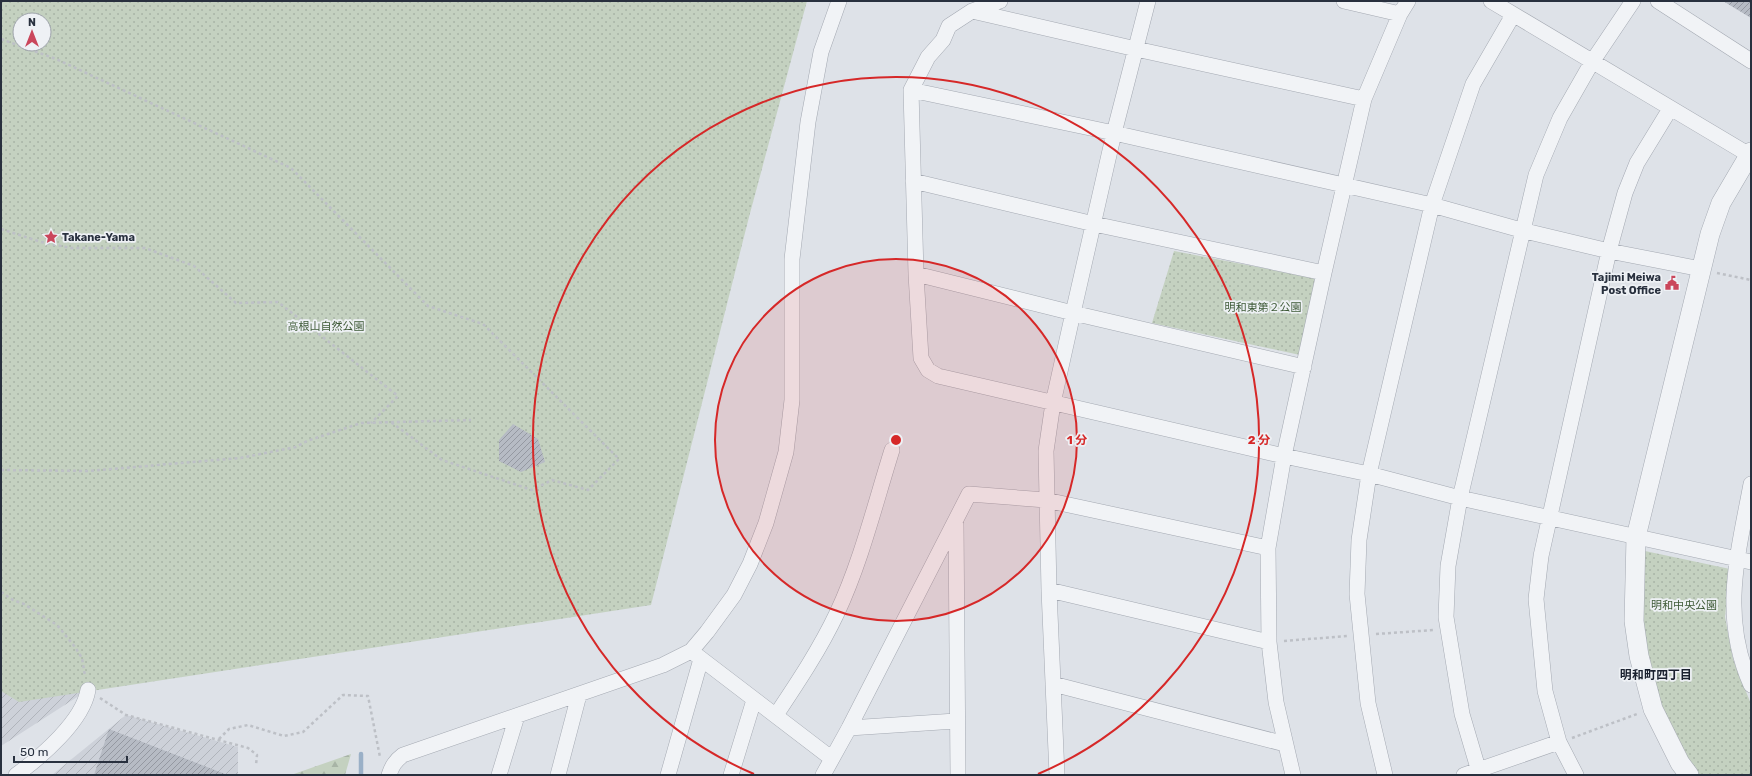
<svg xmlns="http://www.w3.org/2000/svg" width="1752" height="776" font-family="Rubik,'Noto Sans JP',sans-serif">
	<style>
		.industrial { fill: url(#industrial-furrows) }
		.forest { fill: url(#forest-firs) }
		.park { fill: url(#park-dots); fill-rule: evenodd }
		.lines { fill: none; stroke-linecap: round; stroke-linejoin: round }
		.stream { stroke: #9ab0c7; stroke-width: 4.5 }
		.building { fill: url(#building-hatch) }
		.minor-casing { stroke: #a4a9b2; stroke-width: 16 }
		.tertiary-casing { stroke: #a4a9b2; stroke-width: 20 }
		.path { stroke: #bdc0c6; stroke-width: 2.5; stroke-dasharray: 3 3; stroke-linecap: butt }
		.minor { stroke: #f1f3f6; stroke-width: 15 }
		.tertiary { stroke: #f1f3f6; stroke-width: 19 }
		.ring { fill: none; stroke: #d62828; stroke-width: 2 }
		.labels { text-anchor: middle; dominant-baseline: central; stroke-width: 3.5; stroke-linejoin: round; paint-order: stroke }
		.poi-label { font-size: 11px; font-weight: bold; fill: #28303e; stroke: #eef1f5; text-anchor: start }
		.park-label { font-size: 11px; fill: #3d5936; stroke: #eef1f5 }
		.neighbourhood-label { font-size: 12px; font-weight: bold; fill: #1a212f; stroke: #eef1f5 }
		.centre { fill: #d62828; stroke: #eef1f5; stroke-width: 2 }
		.ring-label { font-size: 12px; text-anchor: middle; font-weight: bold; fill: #d62828; stroke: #eef1f5; stroke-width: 3.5; stroke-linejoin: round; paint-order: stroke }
	</style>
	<defs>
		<pattern id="industrial-furrows" width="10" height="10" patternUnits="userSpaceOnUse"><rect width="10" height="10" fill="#cdd1d9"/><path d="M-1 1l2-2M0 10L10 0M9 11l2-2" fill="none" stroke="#b0b4bb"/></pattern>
		<pattern id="forest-firs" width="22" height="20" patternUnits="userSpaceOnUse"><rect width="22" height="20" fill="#c4d1c0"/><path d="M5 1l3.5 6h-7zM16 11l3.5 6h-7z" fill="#a8b4a6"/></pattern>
		<pattern id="park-dots" width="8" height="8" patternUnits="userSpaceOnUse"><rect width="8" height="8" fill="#c4d1c0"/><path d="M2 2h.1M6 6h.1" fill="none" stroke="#a8b4a6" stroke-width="1.8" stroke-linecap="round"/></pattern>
		<pattern id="building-hatch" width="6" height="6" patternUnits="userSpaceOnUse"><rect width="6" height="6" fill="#b6bbc4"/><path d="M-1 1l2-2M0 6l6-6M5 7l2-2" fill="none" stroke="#9498a1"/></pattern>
	</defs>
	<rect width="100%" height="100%" fill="#dee2e8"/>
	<!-- industrial -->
	<path class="industrial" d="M1,665L88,690L1,746Z
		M126,715L238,747V775H52Z"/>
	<!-- forest -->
	<path class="forest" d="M351,754L345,775H291Z"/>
	<!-- park -->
	<path class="park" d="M1,1H807L749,217L651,605L19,702L1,691ZM20,20H44V44H20Z
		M1174,251L1315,278L1300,355L1152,323Z
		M1645,551L1730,569L1725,617L1733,659L1751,704V775H1699L1693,768L1664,712L1648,663L1641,609Z"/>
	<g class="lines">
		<!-- stream -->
		<path class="stream" d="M361,754V775"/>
	</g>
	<!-- building -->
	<path class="building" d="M1723,1H1751V18Z
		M513,424L538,439L545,462L521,472L499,461V440Z
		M109,729L225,774V775H94Z"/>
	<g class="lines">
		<defs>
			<path id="minor" d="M1000,1L972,11L949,26L943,40L928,57L911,90L916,274L921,358L928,370L938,376L1284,456L1369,474L1460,498L1751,562
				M1344,1L1400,14
				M1491,1L1751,156
				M1658,1L1751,61
				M972,11L1136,49L1364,99
				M911,90L1114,133L1432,205L1521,230L1609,251L1701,269
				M913,181L1094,224L1324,273
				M916,274L1073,313L1304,367
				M1751,484C1738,554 1720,616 1751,685
				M956,524L958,775
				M1049,590L1269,642
				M691,651L831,758
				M1053,684L1285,744
				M776,715C798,682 820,649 837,613C861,562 875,504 892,450
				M849,728L956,721
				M16,775C41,757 83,721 88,690
				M389,775C392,766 395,761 403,755L663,665L691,651L707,632L734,595L750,564L766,523L786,452L792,400V259L808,122L821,52L839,1
				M499,775L517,716
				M558,775L579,695
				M668,775L701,659
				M731,775L754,700
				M823,775L849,728L969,494L1046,500L1268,548
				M1057,775L1049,590L1046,451L1053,403L1073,313L1114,133L1148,1
				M1293,775L1276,702L1269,642L1268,548L1284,456L1324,273L1364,99L1400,14L1408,1
				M1385,775L1368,703L1357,594L1359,540L1369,474L1432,205L1473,84L1513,15
				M1464,775L1559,742
				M1480,775L1462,714L1446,617L1448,566L1460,498L1536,175L1560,118L1592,62L1633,1
				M1576,775L1559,742L1545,691L1536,599L1541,556L1609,251L1625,193L1637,163L1670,109"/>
			<path id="tertiary" d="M1689,775L1680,763L1653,709L1639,656L1634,621L1636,537L1710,234L1721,203L1751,152"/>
		</defs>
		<!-- minor casing -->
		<use href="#minor" class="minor-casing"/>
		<!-- tertiary casing -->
		<use href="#tertiary" class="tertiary-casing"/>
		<!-- path -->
		<path class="path" d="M1,39L56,59L291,168L428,306L483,324L619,459L588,490L552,480L532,490L442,460L391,422
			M1,229L41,242L71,248H145L194,266L236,303L278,302L398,396L371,423
			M1717,273L1751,280
			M1,470L88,471L240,458L296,447L307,441L361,423L471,420
			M1,592L13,600L24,604L57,625L75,647L82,658L85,676
			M1376,634L1434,630
			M1284,641L1347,636
			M100,698L126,715L248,748L257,755L256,765
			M1572,738L1637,714
			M219,739L229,729L248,725L284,736L303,732L343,695L368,696L380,757"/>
		<!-- minor -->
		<use href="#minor" class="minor"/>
		<!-- tertiary -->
		<use href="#tertiary" class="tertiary"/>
	</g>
	<!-- distance rings -->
	<circle cx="896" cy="440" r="181" fill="#d62828" fill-opacity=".12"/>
	<g class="ring">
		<circle cx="896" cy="440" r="181"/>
		<path d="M754 774A363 363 0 1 1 1038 774"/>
	</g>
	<!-- icons -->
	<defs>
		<symbol id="sight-bare" viewBox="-9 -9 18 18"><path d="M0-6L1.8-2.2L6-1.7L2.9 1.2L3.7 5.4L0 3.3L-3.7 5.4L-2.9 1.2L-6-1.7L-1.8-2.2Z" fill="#ca465b" stroke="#eef1f5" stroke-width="2.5" paint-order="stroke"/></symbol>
		<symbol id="civic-bare" viewBox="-9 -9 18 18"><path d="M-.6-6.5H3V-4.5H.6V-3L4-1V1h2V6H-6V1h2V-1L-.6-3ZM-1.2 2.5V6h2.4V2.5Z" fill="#ca465b" stroke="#eef1f5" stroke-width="2.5" paint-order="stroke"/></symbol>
	</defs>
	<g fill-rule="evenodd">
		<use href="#sight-bare" x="41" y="227" width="20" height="20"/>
		<use href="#civic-bare" x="1662" y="273" width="20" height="20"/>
	</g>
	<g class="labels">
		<!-- poi labels -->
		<g class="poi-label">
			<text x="62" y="237">Takane-Yama</text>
			<text x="1661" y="277" text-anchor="end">Tajimi Meiwa<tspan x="1661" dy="13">Post Office</tspan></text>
		</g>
		<!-- park labels -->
		<g class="park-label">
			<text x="1263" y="307">明和東第２公園</text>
			<text x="326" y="326">高根山自然公園</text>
			<text x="1684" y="605">明和中央公園</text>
		</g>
		<!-- neighbourhood labels -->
		<g class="neighbourhood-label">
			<text x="1656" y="675">明和町四丁目</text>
		</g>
	</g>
	<circle cx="896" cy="440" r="6" class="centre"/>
	<g class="ring-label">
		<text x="1077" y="444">1 分</text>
		<text x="1259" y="444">2 分</text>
	</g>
	<!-- border -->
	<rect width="1752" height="776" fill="none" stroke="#28303e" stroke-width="4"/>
	<!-- north arrow -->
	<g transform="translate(32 32)"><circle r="19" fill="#eef1f5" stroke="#9fa4ac"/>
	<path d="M0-3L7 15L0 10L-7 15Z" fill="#ca465b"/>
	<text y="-6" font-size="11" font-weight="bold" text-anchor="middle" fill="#28303e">N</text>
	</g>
	<!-- scale -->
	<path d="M14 756v6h113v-6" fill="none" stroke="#28303e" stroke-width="2"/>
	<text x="20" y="756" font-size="12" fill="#28303e" stroke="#eef1f5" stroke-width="3" paint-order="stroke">50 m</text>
</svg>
